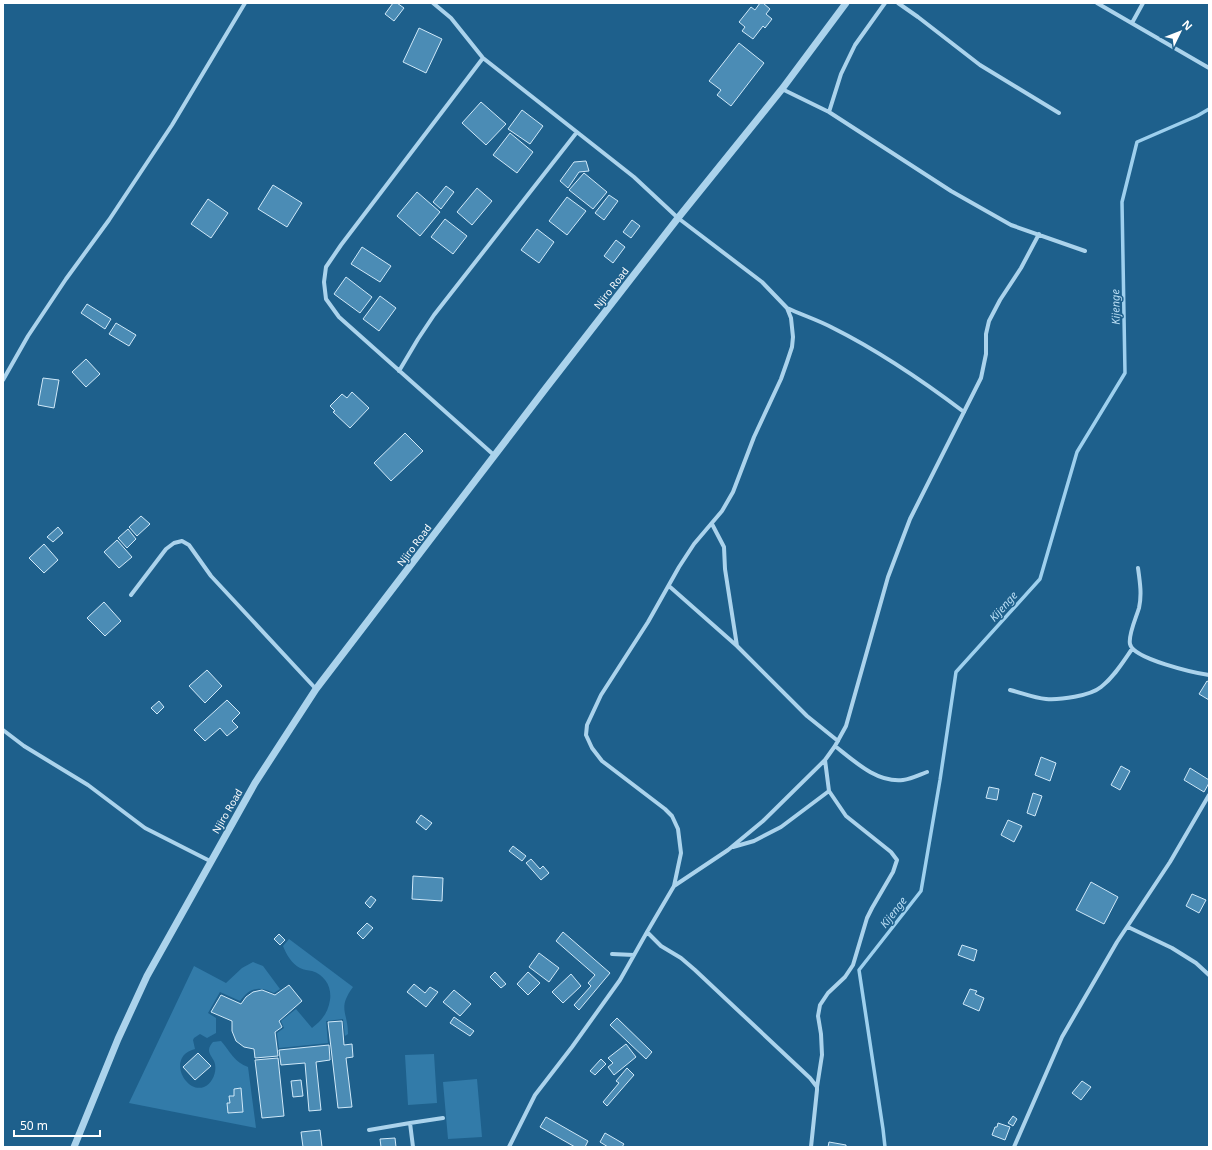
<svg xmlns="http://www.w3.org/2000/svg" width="1212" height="1150" font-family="'Noto Sans',sans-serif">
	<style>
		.green { fill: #327ba9 }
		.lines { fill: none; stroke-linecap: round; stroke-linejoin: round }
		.stream { stroke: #9ed0ee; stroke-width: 3.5 }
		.building { fill: #4b8cb5; stroke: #d0e9f9 }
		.minor { stroke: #abd3ec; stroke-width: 4 }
		.tertiary { stroke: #abd3ec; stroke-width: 7 }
		.labels { text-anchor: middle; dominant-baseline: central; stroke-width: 3; stroke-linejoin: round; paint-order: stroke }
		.street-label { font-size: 10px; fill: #fff; stroke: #1e608c }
		.water-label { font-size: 11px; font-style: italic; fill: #b7dcf3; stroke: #1e608c }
	</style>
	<rect width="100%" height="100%" fill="#1e608c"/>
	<!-- green -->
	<path class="green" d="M289,939L353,987C337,1009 348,1012 348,1034L345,1036L343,1019L326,1021L328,1043L279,1048L277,1033L284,1028L281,1021L296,1009L312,1028C322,1020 328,1013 330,1000C332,987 325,975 312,971C308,970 304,970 300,968C292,964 286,954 283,946Z
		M253,962L263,966L280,989L274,993C259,986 250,987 240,1001L220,992L208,1013L216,1018V1033L207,1038L200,1034L194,1038L193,1040L195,1049C166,1056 185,1094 204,1087C213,1083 218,1070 214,1061C212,1057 209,1054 209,1050C209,1047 211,1044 213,1042L221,1041C229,1050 235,1063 248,1067L256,1128L129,1103L194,966L226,983L242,968Z
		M434,1054L437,1103L408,1105L405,1055Z
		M477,1079L482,1137L448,1139L443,1082Z"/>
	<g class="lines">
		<!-- stream -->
		<path class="stream" d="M885,1147L883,1129L859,970L921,891L940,780L956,672L1040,579L1077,452L1125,373L1122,202L1137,142L1197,116L1209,109"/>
	</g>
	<!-- building -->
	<path class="building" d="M393,3H397L404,8L394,21L385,14Z
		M760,3H763L770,9L766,14L772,19L765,28L763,26L753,39L742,31L745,27L739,22L751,7L755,10Z
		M419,28L442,39L426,73L403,62Z
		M739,43L764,63L731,106L717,95L721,90L709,81Z
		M481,102L506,124L486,145L462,123Z
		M522,110L543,126L530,144L508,129Z
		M510,133L533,152L517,173L493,155Z
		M586,161L589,171L579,172L568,188L560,181L574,162Z
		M584,173L607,192L593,209L569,190Z
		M273,185L302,203L287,227L258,209Z
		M446,186L454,192L441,209L433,202Z
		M477,188L492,201L472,225L457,212Z
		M417,192L440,212L420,236L397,216Z
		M609,195L618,201L604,220L595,213Z
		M567,197L586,211L567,235L549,221Z
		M208,199L228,213L211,238L191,224Z
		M445,219L467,236L453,254L431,237Z
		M632,220L640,226L631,238L623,232Z
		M537,229L554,242L539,263L521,250Z
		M616,240L625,247L613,263L604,256Z
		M362,247L391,266L380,282L351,264Z
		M346,277L372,297L360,313L334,294Z
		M380,296L396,308L379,331L363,319Z
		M87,304L111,319L105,329L81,313Z
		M116,323L136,335L129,346L109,334Z
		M86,359L100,374L86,387L72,372Z
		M43,378L59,380L54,408L38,405Z
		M352,392L369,408L350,428L333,412L335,411L330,406L342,394L347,398Z
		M405,433L423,451L391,481L374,463Z
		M141,516L150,524L137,536L129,527Z
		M58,527L63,533L53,542L47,537Z
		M128,529L136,539L127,548L118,538Z
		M117,540L132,557L119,568L104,552Z
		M44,544L58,560L44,573L29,558Z
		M104,602L121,621L105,636L87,618Z
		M207,670L222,686L205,703L189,686Z
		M1207,681L1209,682V700L1199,694Z
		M227,700L240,713L232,721L238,727L227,736L220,728L205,741L194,730Z
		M159,701L164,707L157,714L151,708Z
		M1041,757L1056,763L1050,781L1035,775Z
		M1121,766L1130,771L1120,790L1111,785Z
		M1190,768L1209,780V783L1204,792L1184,780Z
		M989,787L999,789L997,800L986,798Z
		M1033,793L1042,796L1035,816L1027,813Z
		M421,815L432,823L426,830L416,822Z
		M1008,820L1022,826L1014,842L1001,835Z
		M513,846L526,856L522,861L509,851Z
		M531,859L540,869L543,866L549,873L541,880L526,863Z
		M413,876L443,878L442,901L412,899Z
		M1091,882L1118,897L1104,924L1076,910Z
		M1192,894L1206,900L1199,913L1186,906Z
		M371,896L376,900L370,908L365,903Z
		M367,923L373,928L363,939L357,933Z
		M563,932L610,973L579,1010L574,1005L591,986L588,983L595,975L556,941Z
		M279,934L285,940L280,945L274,939Z
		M962,945L977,950L974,961L958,955Z
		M539,953L559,968L549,982L529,967Z
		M495,972L506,984L501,988L490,977Z
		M528,972L540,983L528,995L517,984Z
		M571,974L581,986L563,1003L552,992Z
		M414,984L425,993L430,987L438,992L426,1007L407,992Z
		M289,985L302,1001L279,1021L282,1027L275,1032L278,1056L255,1058L254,1049L244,1047L236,1041L232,1031V1021L211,1012L221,995L241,1004L246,997L253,992L262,990L275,995Z
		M970,989L977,991L975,994L984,998L979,1011L963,1004Z
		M454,990L471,1004L460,1016L443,1002Z
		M454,1017L474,1031L470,1036L450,1023Z
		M617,1018L652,1052L646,1059L610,1025Z
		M342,1021L344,1045L352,1044L353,1057L346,1058L352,1107L338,1108L328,1022Z
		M626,1044L636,1057L614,1075L608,1067L613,1063L608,1058Z
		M329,1045L330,1060L316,1062L321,1110L309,1111L305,1063L281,1065L279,1050Z
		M198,1053L211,1066L195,1080L183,1067Z
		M278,1058L284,1116L262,1118L255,1060Z
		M601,1059L606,1064L595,1075L590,1071Z
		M627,1068L634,1075L607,1106L603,1102L619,1083L616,1081Z
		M301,1080L303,1096L293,1097L291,1081Z
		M1082,1081L1091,1087L1081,1100L1072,1093Z
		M241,1088L243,1112L228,1113L227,1103H230L229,1096H234V1089Z
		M1013,1116L1017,1119L1013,1126L1008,1123Z
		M546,1117L588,1141L585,1147H575L540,1127Z
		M998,1123L1010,1127L1005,1140L992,1135L995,1127H997Z
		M320,1130L322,1147H303L301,1132Z
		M605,1133L624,1144L622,1147H608L600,1142Z
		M395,1138L396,1147H381L380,1139Z
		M829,1142L846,1145V1147H828Z"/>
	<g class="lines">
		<!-- minor -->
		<path class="minor" d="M433,3L451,18L483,58L634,177L678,218L762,282L787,308L791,318L793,337L792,347L787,362L781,379L754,437L733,492L722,511L694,544L679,567L648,622L601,695L587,725L586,735L592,748L602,761L665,809L672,816L678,829L681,853L674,886L647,932L620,980L572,1047L535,1095L509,1147
			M898,3L918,17L980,65L1059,113
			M1097,3L1209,68
			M1132,23L1143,3
			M483,58L341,245L326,267L324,282L326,299L339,317L495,456
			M782,89L829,112L951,191L1011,225L1085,251
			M829,112L841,74L855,45L885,3
			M787,308C802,315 818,320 833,328C879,351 923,381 964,412
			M399,371L418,339L434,315L577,132
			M3,380L28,336L66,279L109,220L172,125L245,3
			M712,524L724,547L725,569L737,646
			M1138,568C1140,582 1142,595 1139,608C1136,618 1128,635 1130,644C1133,659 1195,673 1209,675
			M669,586L737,646L807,716L838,741
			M131,595L166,549L174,543L182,541L189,545L211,576L316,689
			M1010,690C1022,693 1034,698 1046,699C1060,700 1090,696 1101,687C1114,677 1123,662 1132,649
			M3,730L24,746L88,785L145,828L210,861
			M835,746C854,761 877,783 903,780C911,779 919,775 927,772
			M733,847L754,841L781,827L829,791
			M674,886L728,850L763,821L825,760L835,746L846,726L888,577L910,519L981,378L986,354V334L989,321L1000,300L1021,268L1039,234
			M1128,927L1172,948L1196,963L1209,975
			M647,932L661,946L681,958L695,970L810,1078L817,1087V1090L811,1147
			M612,954L634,955
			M817,1087L822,1055L821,1034L818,1016L820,1005L828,993L845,977L853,965L867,918L872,908L893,872L897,860L891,852L846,816L829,791L825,760
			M410,1123L413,1147
			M369,1130L410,1123L443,1118
			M1014,1147L1062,1037L1117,942L1170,862L1209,795"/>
		<!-- tertiary -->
		<path class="tertiary" d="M74,1147L118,1039L147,976L255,783L316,689L546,388L678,218L782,89L846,3"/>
	</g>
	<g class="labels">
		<!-- street labels -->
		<g class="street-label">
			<text transform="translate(611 288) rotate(-52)">Njiro Road</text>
			<text transform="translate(414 545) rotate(-53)">Njiro Road</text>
			<text transform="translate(227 811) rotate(-60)">Njiro Road</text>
		</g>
		<!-- water labels -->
		<g class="water-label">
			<text transform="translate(1115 307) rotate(-91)">Kijenge</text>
			<text transform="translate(1003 606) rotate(-48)">Kijenge</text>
			<text transform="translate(893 912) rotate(-52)">Kijenge</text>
		</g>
	</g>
	<!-- border -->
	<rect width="1212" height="1150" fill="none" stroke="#ffffff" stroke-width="8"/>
	<!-- north arrow -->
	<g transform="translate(1180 32) rotate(47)" stroke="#1e608c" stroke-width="3" paint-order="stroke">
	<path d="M0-3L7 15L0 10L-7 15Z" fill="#ffffff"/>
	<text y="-6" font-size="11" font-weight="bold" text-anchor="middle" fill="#ffffff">N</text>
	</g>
	<!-- scale -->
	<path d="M14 1130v6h86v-6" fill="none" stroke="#ffffff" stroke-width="2"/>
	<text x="20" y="1130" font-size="12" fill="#ffffff" stroke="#1e608c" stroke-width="3" paint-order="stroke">50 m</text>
</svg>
